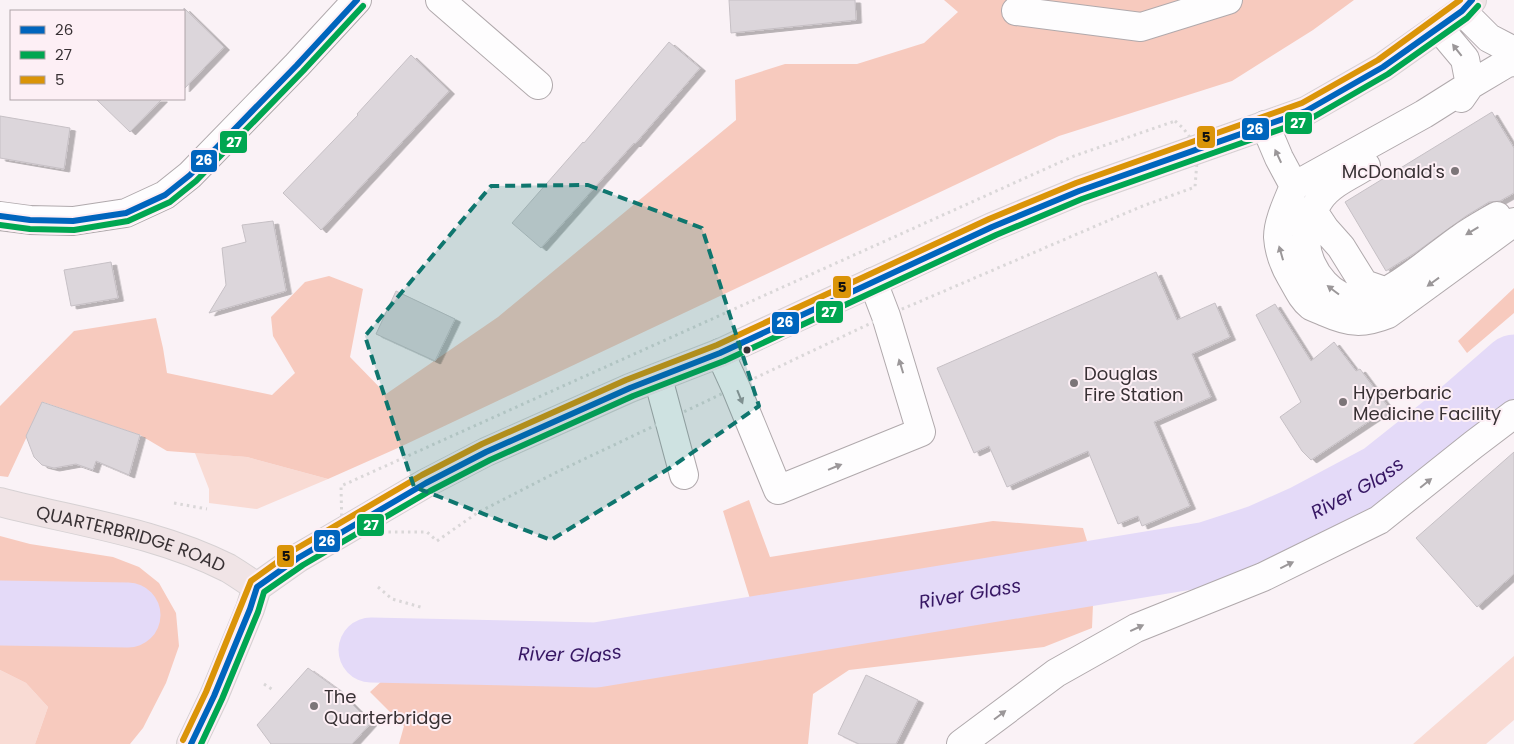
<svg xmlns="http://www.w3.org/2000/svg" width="1514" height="744" font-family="Poppins,sans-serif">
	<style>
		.green { fill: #f9dbd4 }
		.forest { fill: #f7cabe }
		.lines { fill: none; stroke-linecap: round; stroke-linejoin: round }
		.river { stroke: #e4daf8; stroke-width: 65 }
		.building { fill: #dcd6db; stroke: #c6c0c5; filter: url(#shadow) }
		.minor-casing { stroke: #b0a9ac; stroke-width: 30 }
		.highway-casing { stroke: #d6d1d3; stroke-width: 30 }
		.path { stroke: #dad7d8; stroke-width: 3; stroke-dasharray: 2.5 4; stroke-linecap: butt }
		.minor { stroke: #fefdfe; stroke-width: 28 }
		.highway { stroke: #f0e4e6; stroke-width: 28 }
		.bus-1-casing { stroke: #fdeff5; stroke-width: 10 }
		.bus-2-casing { stroke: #fdeff5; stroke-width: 10 }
		.bus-3-casing { stroke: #fdeff5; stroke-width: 10 }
		.bus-1 { stroke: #0065bd; stroke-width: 6 }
		.bus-2 { stroke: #00a651; stroke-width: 6 }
		.bus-3 { stroke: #da9408; stroke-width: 6 }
		.oneway { fill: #9b9799 }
		.marked { fill: #0f766e; fill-opacity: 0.2; stroke: #0f766e; stroke-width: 4; stroke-dasharray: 10 6; stroke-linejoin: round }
		.poi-dot { fill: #7c7578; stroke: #fdeff5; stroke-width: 2 }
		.bus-dot { fill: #383134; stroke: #fdeff5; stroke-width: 2 }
		.labels { text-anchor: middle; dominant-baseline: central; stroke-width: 4; stroke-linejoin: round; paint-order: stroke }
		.poi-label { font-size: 18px; fill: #383134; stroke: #fdeff5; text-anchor: start }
		.street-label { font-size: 18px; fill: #383134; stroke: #fdeff5 }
		.water-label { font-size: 19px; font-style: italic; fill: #371764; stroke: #fdeff5 }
		.line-badge { stroke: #fdeff5; stroke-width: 2 }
		.badge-label { font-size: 14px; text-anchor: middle; font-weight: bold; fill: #fff }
		.pale-badge-label { font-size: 14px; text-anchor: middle; font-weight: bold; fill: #111 }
	</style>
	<defs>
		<filter id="shadow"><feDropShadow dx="5.5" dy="3" stdDeviation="0" flood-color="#0004"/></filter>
	</defs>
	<rect width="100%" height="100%" fill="#faf2f6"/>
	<!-- green -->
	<path class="green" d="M195,453L247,457L328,479L257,509L209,503V489Z
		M1514,656V720L1486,744H1413Z
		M0,670L26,683L48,707L35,744H0Z"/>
	<!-- forest -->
	<path class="forest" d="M944,0H1354L1313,30L1232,81L1059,136L400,447L328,479L247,457L167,451L140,435L43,402L8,477L0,476V406L74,331L156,318L163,348L167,373L272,395L295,373L273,336L271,317L305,282L329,276L363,289L350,357L386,394L498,317L736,120L735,80L785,64H857L924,43L958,12Z
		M1514,288V313L1467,353L1458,341Z
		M749,500L770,557L993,521L1083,528L1090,551L751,602L723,511Z
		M0,536L30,544L113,557L139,567L159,583L176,613L179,646L166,683L143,728L130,744H35L48,707L26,683L0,670Z
		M1093,604L1092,628L1044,647L849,670L813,694L808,744H399L404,726L370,692L399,665L606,672Z"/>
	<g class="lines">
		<!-- river -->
		<g class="river">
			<path d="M0,613L128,615"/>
			<path id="s1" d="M371,650L596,655L1208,554L1260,537L1305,517L1382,476L1460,414L1514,367"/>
		</g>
	</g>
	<!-- building -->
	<path class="building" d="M729,0H855L856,20L731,33Z
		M184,8L224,47L184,89Z
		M669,42L700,68L635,144L634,143L541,248L512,223L583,142L584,143Z
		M411,55L449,91L321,230L283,193L358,115L357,114Z
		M96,99H162L130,132Z
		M1492,112L1514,148V193L1500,201L1489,202L1466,216L1415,253L1386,271L1345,202Z
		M0,116L70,128L64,169L0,158Z
		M273,221L286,291L209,313L226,285L222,248L246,242L242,225Z
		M111,262L118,298L71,306L64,270Z
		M1156,272L1177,320L1215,303L1230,337L1192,354L1211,397L1154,422L1190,506L1142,526L1138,516L1118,524L1088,451L1007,487L989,446L974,453L937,368Z
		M396,291L455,319L435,361L376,334Z
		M1275,304L1311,361L1334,342L1356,371L1360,369L1389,408L1311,460L1302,451L1280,417L1301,402L1256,315Z
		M42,402L140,435L129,475L96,461L93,470L76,464L54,468L42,465L34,457L26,436Z
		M1514,452V574L1477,607L1416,538Z
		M308,668L337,689L371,723L352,744H271L257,725Z
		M866,675L918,700L896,744H859L838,734Z"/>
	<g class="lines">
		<defs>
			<path id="minor" d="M440,0L538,85
				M1016,11L1141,27L1228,0
				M1462,11L1489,38L1514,51
				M1439,28L1465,59L1470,85L1424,114L1294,186C1288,201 1278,221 1278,237C1279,252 1284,265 1291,277C1297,287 1302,299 1311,306C1315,308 1321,310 1325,312C1350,323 1363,324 1388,314L1514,222
				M1461,98L1470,85L1507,63L1514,62
				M1265,125L1279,158L1294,186
				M1366,166C1351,175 1330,184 1320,199C1313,209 1305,229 1306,242C1307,270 1334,305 1365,299C1394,294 1436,255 1461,238C1472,230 1485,223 1497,216
				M1313,211L1325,229L1341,247L1364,284L1387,292
				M0,216L30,220L73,221L126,213L165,195L190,175L297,65L357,0
				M720,353L736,388L778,490L921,432L886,316L873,282
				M658,378L684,475
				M961,744L1056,673L1136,628L1263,577L1379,520L1473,445L1514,414"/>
			<g id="highway">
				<path id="s2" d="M0,502C77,522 156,532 228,568C238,574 248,581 257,587"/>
				<path d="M191,744L214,696L250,609L257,587L298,558L426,483L486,452L630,388L720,353L992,227L1079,191L1306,111L1383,67L1462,11L1472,0"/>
			</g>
		</defs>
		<!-- minor casing -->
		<use href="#minor" class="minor-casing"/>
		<!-- highway casing -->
		<use href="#highway" class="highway-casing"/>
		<!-- path -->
		<path class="path" d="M1175,121L1183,128L1198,148L1195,187L1140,207L886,316L559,471L477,513L437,541L427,532H342L341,486L1074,156Z
			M174,503L207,509
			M378,587L392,599L424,608
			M264,684L273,690"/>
		<!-- minor -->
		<use href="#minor" class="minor"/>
		<!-- highway -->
		<use href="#highway" class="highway"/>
		<defs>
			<path id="bus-1" d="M0,216L30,220L73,221L126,213L165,195L190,175L297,65L357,0
				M191,744L214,696L250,609L257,587L298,558L426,483L486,452L630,388L720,353L992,227L1079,191L1306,111L1383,67L1462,11L1472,0"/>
			<path id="bus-2" d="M0,225L30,229L74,230L128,221L170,202L196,181L303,71L363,6
				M201,744L222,699L258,612L264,592L303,565L430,491L490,460L633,396L724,361L996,235L1082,199L1310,119L1388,74L1467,18L1478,6"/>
			<path id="bus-3" d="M183,740L206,692L251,581L294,550L422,475L482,444L626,380L717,345L989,219L1076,183L1302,103L1378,60L1460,0"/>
		</defs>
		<!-- bus-1 casing -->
		<use href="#bus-1" class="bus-1-casing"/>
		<!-- bus-2 casing -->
		<use href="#bus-2" class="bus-2-casing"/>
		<!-- bus-3 casing -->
		<use href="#bus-3" class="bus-3-casing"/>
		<!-- bus-1 -->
		<use href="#bus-1" class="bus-1"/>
		<!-- bus-2 -->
		<use href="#bus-2" class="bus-2"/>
		<!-- bus-3 -->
		<use href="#bus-3" class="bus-3"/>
	</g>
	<!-- one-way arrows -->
	<defs><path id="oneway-solid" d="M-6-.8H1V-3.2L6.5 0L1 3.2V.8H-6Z" transform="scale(1.25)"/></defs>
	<g class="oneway">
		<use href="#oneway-solid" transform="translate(1457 50) rotate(-128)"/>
		<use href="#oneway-solid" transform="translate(1278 156) rotate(-115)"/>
		<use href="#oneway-solid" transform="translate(1472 231) rotate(149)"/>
		<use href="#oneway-solid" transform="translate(1281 253) rotate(-106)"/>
		<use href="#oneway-solid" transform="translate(1433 282) rotate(144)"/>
		<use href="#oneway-solid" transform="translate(1333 290) rotate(-143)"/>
		<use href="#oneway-solid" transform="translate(901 366) rotate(-107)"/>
		<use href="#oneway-solid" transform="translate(740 397) rotate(68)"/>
		<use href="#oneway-solid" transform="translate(835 467) rotate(-22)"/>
		<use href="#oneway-solid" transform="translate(1426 483) rotate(-39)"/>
		<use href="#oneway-solid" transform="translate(1287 565) rotate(-26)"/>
		<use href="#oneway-solid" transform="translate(1137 628) rotate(-25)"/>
		<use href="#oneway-solid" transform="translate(1000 715) rotate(-37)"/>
	</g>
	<!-- marked area -->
	<path class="marked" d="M588,185L702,228L759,406L673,466L551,540L414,487L365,336L491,186Z"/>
	<!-- markers -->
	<g class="poi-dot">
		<circle cx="1455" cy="171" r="5"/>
		<circle cx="1074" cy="383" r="5"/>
		<circle cx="1343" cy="402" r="5"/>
		<circle cx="314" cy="706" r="5"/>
	</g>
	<circle class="bus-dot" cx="747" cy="350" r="4.5"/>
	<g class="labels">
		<!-- poi labels -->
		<g class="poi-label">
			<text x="1445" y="171" text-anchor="end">McDonald's</text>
			<text x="1084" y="373">Douglas<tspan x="1084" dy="21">Fire Station</tspan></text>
			<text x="1353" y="392">Hyperbaric<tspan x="1353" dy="21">Medicine Facility</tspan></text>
			<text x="324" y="696">The<tspan x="324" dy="21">Quarterbridge</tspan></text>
		</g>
		<!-- street labels -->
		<g class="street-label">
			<text stroke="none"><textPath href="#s2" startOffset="136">QUARTERBRIDGE ROAD</textPath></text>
		</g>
		<!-- water labels -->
		<g class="water-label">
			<text stroke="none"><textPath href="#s1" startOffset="1009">River Glass</textPath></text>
			<text stroke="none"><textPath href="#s1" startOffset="604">River Glass</textPath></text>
			<text stroke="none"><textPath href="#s1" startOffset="199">River Glass</textPath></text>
		</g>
	</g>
	<g class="line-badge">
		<rect x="1284" y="111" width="29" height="24" rx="5" fill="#00a651"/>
		<rect x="1241" y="117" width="29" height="24" rx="5" fill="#0065bd"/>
		<rect x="1196" y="125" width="20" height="24" rx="5" fill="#da9408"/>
		<rect x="219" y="130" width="29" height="24" rx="5" fill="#00a651"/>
		<rect x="190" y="149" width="28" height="24" rx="5" fill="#0065bd"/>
		<rect x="832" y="275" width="20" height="24" rx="5" fill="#da9408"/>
		<rect x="815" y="300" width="29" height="24" rx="5" fill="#00a651"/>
		<rect x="771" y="311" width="29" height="24" rx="5" fill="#0065bd"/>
		<rect x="356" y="513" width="29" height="24" rx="5" fill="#00a651"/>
		<rect x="313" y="529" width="28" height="24" rx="5" fill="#0065bd"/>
		<rect x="276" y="544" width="19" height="24" rx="5" fill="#da9408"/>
	</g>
	<g class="badge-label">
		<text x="1298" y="128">27</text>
		<text x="1255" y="134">26</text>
		<text x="234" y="147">27</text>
		<text x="204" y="165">26</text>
		<text x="829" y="317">27</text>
		<text x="785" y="327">26</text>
		<text x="371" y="530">27</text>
		<text x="327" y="546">26</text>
	</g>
	<g class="pale-badge-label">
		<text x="1206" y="142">5</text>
		<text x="842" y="292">5</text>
		<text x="286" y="561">5</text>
	</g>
	<!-- legend -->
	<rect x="10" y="10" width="175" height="90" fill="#fdeff5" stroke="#aea3a8"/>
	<rect x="20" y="26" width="25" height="8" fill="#0065bd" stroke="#aea3a8"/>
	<text x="55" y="35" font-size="15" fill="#383134">26</text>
	<rect x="20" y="51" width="25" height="8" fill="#00a651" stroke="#aea3a8"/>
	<text x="55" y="60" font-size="15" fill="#383134">27</text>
	<rect x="20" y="76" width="25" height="8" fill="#da9408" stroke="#aea3a8"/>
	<text x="55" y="85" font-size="15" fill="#383134">5</text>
</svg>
